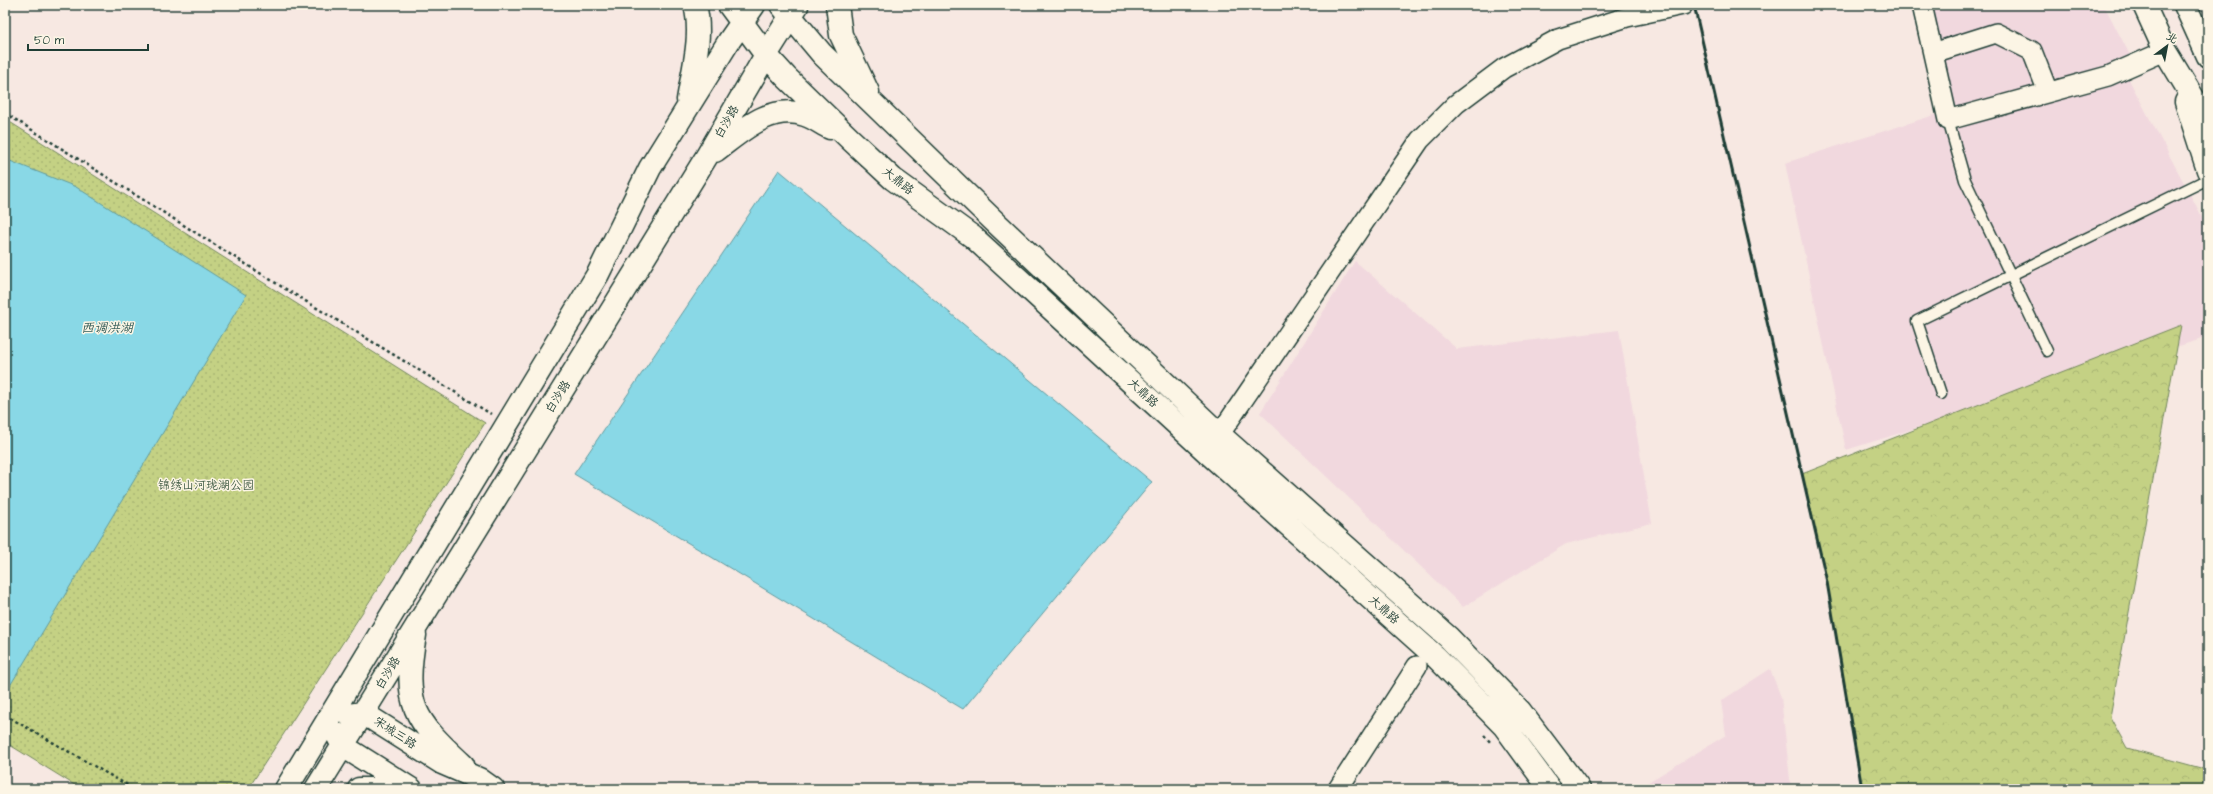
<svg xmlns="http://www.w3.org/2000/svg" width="2213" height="794" font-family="'Architects Daughter','LXGW WenKai TC',sans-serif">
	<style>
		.built { fill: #f1d8de }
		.forest { fill: url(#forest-crowns); stroke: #72875c }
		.park { fill: url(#park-dots); stroke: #72875c }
		.water { fill: #89d8e6; stroke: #5f9a9f }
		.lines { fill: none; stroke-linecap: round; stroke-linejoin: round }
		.lane-casing { stroke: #1f3d34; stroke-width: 13 }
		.street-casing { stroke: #1f3d34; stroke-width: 22 }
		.secondary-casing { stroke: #1f3d34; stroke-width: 25 }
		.primary-casing { stroke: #1f3d34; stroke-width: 25 }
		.path { stroke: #1f3d34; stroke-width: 2.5; stroke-dasharray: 3 3; stroke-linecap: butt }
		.lane { stroke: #fcf5e5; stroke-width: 10 }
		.street { stroke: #fcf5e5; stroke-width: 19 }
		.secondary { stroke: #fcf5e5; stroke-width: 22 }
		.primary { stroke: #fcf5e5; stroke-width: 22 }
		.rail { stroke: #1f3d34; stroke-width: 3 }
		.labels { text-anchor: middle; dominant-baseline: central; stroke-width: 3; stroke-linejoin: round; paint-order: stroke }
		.street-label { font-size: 12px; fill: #1f3d34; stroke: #fcf5e5 }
		.park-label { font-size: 12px; fill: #405b44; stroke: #fcf5e5 }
		.water-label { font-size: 13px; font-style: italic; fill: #345c58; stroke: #fcf5e5 }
	</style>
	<defs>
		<pattern id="forest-crowns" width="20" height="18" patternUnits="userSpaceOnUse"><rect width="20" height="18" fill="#c4d184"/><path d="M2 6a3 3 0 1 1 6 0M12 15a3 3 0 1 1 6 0" fill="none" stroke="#a8b473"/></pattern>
		<pattern id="park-dots" width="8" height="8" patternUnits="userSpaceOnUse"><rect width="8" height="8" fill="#c4d184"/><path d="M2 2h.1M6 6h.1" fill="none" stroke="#a8b473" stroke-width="1.8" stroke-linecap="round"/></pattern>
	</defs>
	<rect width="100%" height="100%" fill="#f7e8e2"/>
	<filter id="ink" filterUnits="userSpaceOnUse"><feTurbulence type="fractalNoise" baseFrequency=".025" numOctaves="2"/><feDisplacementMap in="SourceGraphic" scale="8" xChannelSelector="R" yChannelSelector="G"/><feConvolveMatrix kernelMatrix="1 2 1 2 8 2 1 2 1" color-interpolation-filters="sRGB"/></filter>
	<g filter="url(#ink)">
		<!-- built -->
		<path class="built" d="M1927,5H2104L2132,59L2056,82L2036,48L1996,33L1939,50Z
			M1994,39L2027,56L2047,101L2127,76L2208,228V337L1846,450L1785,163L1953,109L1943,59Z
			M1355,261L1457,349L1619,330L1652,523L1566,544L1463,607L1260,413Z
			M1770,669L1781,697L1791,789H1637L1726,735L1721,701Z"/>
		<!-- forest -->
		<path class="forest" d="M2181,325L2110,717L2127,748L2208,770V789H1862L1827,582L1802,474Z"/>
		<!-- park -->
		<path class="park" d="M5,119L485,423L248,789H81L5,742Z"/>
		<!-- water -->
		<path class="water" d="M5,159L76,187L246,295L5,694Z
			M779,170L1152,482L963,709L574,474Z"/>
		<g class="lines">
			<defs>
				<path id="lane" d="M1948,120L1965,180L2047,351
					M1941,394L1917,321L2208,179"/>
				<path id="street" d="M1922,5L1948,120L2108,76L2165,51
					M1933,53L1996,33L2032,51L2048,92
					M1211,447L1420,140L1456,104L1504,68L1558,39L1627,17L1683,5
					M1338,789L1417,666"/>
				<path id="secondary" d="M729,5L766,55L786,77L850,139L893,179L973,237L1208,453L1436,657L1504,726L1550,789
					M781,5L822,54L992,219L1219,434L1448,637L1520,711L1579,789
					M837,5L841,35L868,92
					M688,100C693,69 703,36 695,5
					M715,151C741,132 770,103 805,115C814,118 822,124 830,128
					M415,635C403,705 413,719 463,765
					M349,715L363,713L442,763L479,779L493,789
					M336,733L343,746L411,789
					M286,789L598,274L650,168L729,41L754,5
					M316,789L707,156L766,55L797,6
					M359,789H392"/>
				<path id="primary" d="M2144,5L2165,51L2208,122
					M2185,5L2208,56
					M2186,102L2208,170"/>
			</defs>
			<!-- lane casing -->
			<use href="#lane" class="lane-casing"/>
			<!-- street casing -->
			<use href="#street" class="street-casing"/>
			<!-- secondary casing -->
			<use href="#secondary" class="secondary-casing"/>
			<!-- primary casing -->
			<use href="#primary" class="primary-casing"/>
			<!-- path -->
			<path class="path" d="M5,113L279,285L491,414
				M5,715L134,789
				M1484,735L1491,743"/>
			<!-- lane -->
			<use href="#lane" class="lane"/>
			<!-- street -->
			<use href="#street" class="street"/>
			<!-- secondary -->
			<use href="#secondary" class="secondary"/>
			<!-- primary -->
			<use href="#primary" class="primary"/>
			<!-- rail -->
			<path class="rail" d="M1694,5L1827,582L1862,789"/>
		</g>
	</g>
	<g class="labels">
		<!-- street labels -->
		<g class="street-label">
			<text transform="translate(727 122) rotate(-60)">白沙路</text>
			<text transform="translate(898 181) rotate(39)">大鼎路</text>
			<text transform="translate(1143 393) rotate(43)">大鼎路</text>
			<text transform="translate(558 397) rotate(-58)">白沙路</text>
			<text transform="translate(1384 610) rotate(42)">大鼎路</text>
			<text transform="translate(388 673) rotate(-59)">白沙路</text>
			<text transform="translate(395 733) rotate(33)">宋城三路</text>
		</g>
		<!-- park labels -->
		<g class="park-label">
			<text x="206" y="485">锦绣山河珑湖公园</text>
		</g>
		<!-- water labels -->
		<g class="water-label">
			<text x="107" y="328">西调洪湖</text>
		</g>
	</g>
	<!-- margin -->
	<rect width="2213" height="794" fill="none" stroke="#fcf5e5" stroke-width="20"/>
	<rect x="10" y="10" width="2193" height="774" fill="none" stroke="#1f3d34" stroke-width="1.5" filter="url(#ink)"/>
	<!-- north arrow -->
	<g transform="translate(2167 46) rotate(32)" stroke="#fcf5e5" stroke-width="3" paint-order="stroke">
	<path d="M0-3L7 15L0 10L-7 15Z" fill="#1f3d34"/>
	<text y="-6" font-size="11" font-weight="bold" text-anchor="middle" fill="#1f3d34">北</text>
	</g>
	<!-- scale -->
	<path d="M28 44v6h120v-6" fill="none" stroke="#1f3d34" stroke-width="2"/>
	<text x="34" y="44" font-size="12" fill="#1f3d34" stroke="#fcf5e5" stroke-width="3" paint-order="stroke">50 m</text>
</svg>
